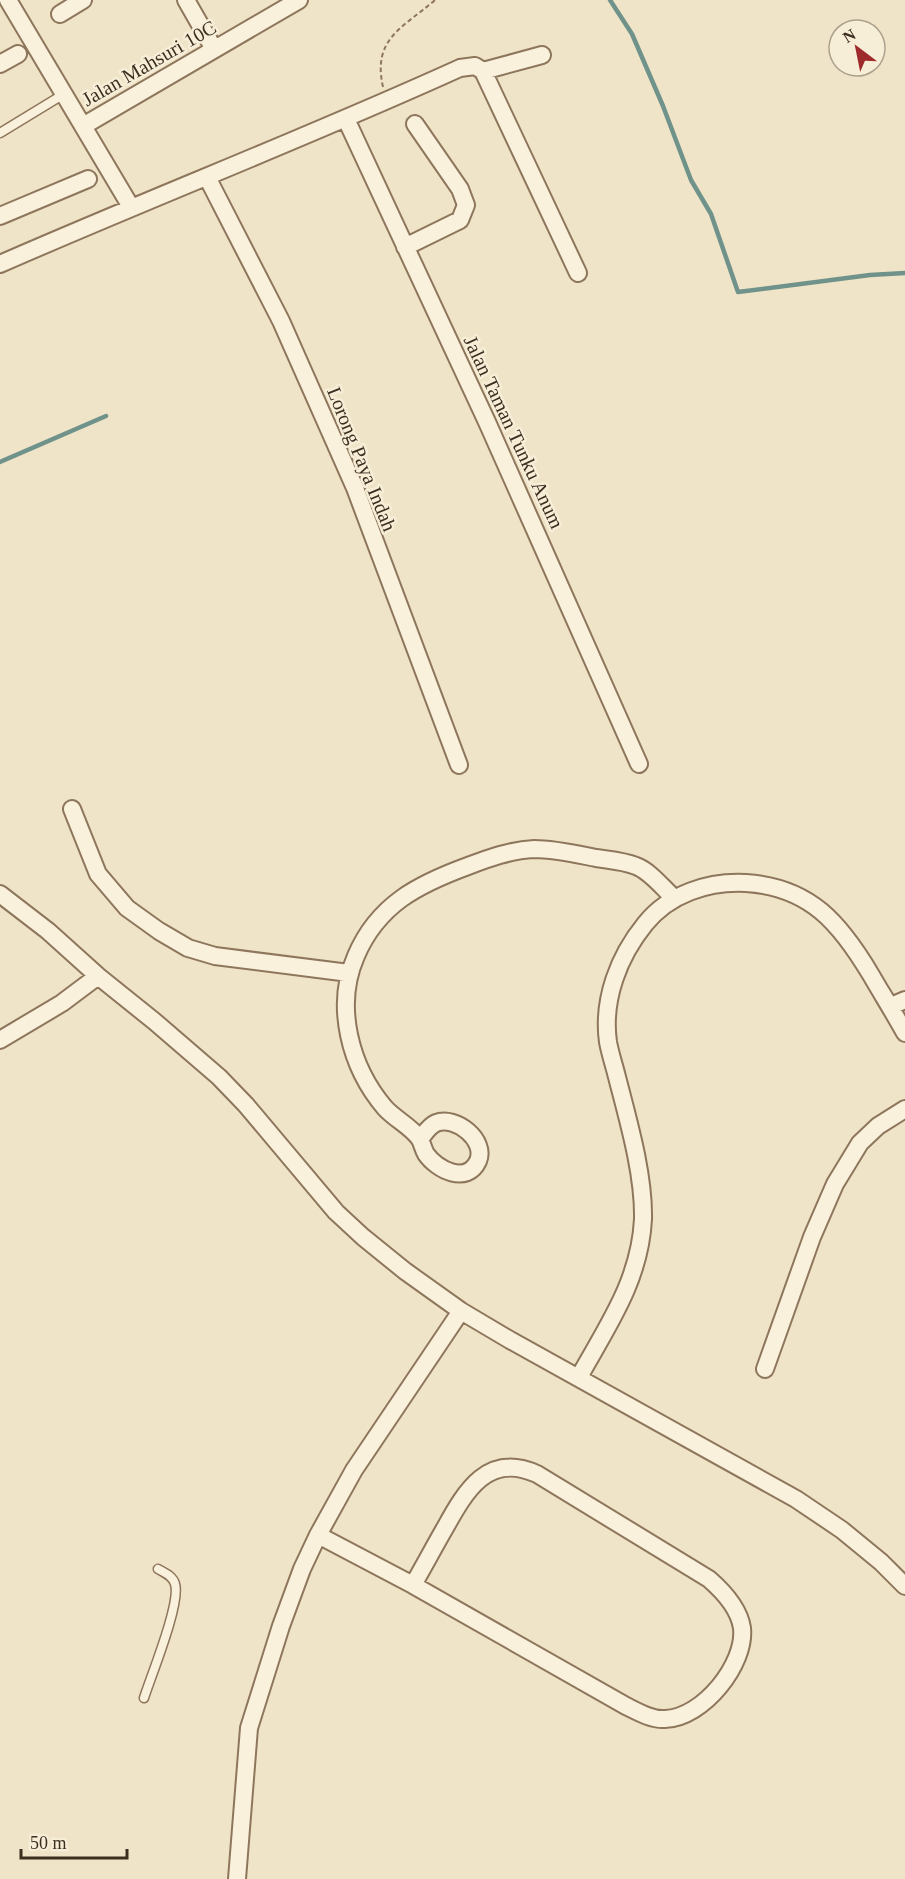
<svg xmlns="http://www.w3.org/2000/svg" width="905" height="1879" font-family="Georgia,serif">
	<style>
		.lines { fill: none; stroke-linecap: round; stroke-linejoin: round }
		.stream { stroke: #6f938a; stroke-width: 4.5 }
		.lane-casing { stroke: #8d765c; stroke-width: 11 }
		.street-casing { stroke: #8d765c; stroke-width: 20 }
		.path { stroke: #8d765c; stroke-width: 2; stroke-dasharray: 4.5 3; stroke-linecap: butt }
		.lane { stroke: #faf1dc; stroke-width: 8 }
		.street { stroke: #faf1dc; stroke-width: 16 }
		.labels { text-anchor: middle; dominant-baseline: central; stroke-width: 5; stroke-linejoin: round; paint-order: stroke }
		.street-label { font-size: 20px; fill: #3d2e20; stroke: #f7eed8 }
	</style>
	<rect width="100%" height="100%" fill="#f0e4c8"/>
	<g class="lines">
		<!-- stream -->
		<path class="stream" d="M610,0L632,34L663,106L691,180L711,214L738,292L870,275L905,273
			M0,462L106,416"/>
		<defs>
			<path id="lane" d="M0,133L64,94
				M144,1698C151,1676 181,1603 175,1584C173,1576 165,1573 158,1569"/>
			<path id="street" d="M8,0L131,207
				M186,0L214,49
				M60,14L83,0
				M0,64L18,54
				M483,71L542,55
				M346,119L487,422L639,764
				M83,126L299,0
				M207,177L281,321L355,488L459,765
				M0,216L88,179
				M405,247L460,220L466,205L460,189L415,124
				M0,264C153,197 308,137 460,68L475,66L483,71L578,273
				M72,809L98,874L127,908L159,931L188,948L215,956L349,973
				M0,894L48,931L98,976L154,1021L219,1077L246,1105L336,1212L363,1237L405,1271L461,1311L510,1340L796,1499L842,1530L881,1562L905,1586
				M891,1006L905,1000
				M0,1040L62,1003L98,976
				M420,1139C425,1133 429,1126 436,1123C455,1115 487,1140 478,1161C467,1185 437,1170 426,1154C423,1149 422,1142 419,1138C410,1126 395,1119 385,1108C350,1067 334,1006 356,956C378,904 419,884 468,866C489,858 511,850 534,849C555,849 576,854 596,858C609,860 624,861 636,866C650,871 663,888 674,898
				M765,1369L812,1237L835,1184L860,1143L878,1126L905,1109
				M579,1377C608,1325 640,1280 643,1219C644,1174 628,1120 617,1077C614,1065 610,1053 608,1042C602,999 619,956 645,924C669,894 708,881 746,883C810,887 840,923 871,975C882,994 894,1013 905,1033
				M318,1535L413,1585L626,1706C638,1712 652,1720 665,1719C703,1718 746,1664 742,1628C739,1608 724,1592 709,1579L537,1474C488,1452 466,1490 445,1528C434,1547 424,1566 413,1585
				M237,1879L249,1728L281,1626L302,1569L318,1535L354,1470L461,1311"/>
		</defs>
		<!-- lane casing -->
		<use href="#lane" class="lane-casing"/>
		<!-- street casing -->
		<use href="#street" class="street-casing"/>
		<!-- path -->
		<path class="path" d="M383,87C372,38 403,28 435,0"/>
		<!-- lane -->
		<use href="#lane" class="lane"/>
		<!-- street -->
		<use href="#street" class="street"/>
	</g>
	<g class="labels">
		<!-- street labels -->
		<g class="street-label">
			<text transform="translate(149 63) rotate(-30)">Jalan Mahsuri 10C</text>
			<text transform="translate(514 432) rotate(65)">Jalan Taman Tunku Anum</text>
			<text transform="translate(362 459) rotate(68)">Lorong Paya Indah</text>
		</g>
	</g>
	<!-- north arrow -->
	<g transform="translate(857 48) rotate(328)"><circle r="28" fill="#f7eed8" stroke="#ada18e" stroke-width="1.5"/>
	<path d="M0-4.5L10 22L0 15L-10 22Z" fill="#9e2a2b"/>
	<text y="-9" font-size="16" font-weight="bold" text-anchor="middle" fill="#3d2e20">N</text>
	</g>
	<!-- scale -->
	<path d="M21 1849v9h106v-9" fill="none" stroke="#3d2e20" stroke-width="3"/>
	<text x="30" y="1849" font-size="18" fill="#3d2e20" stroke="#f7eed8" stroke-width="4.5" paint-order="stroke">50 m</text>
</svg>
